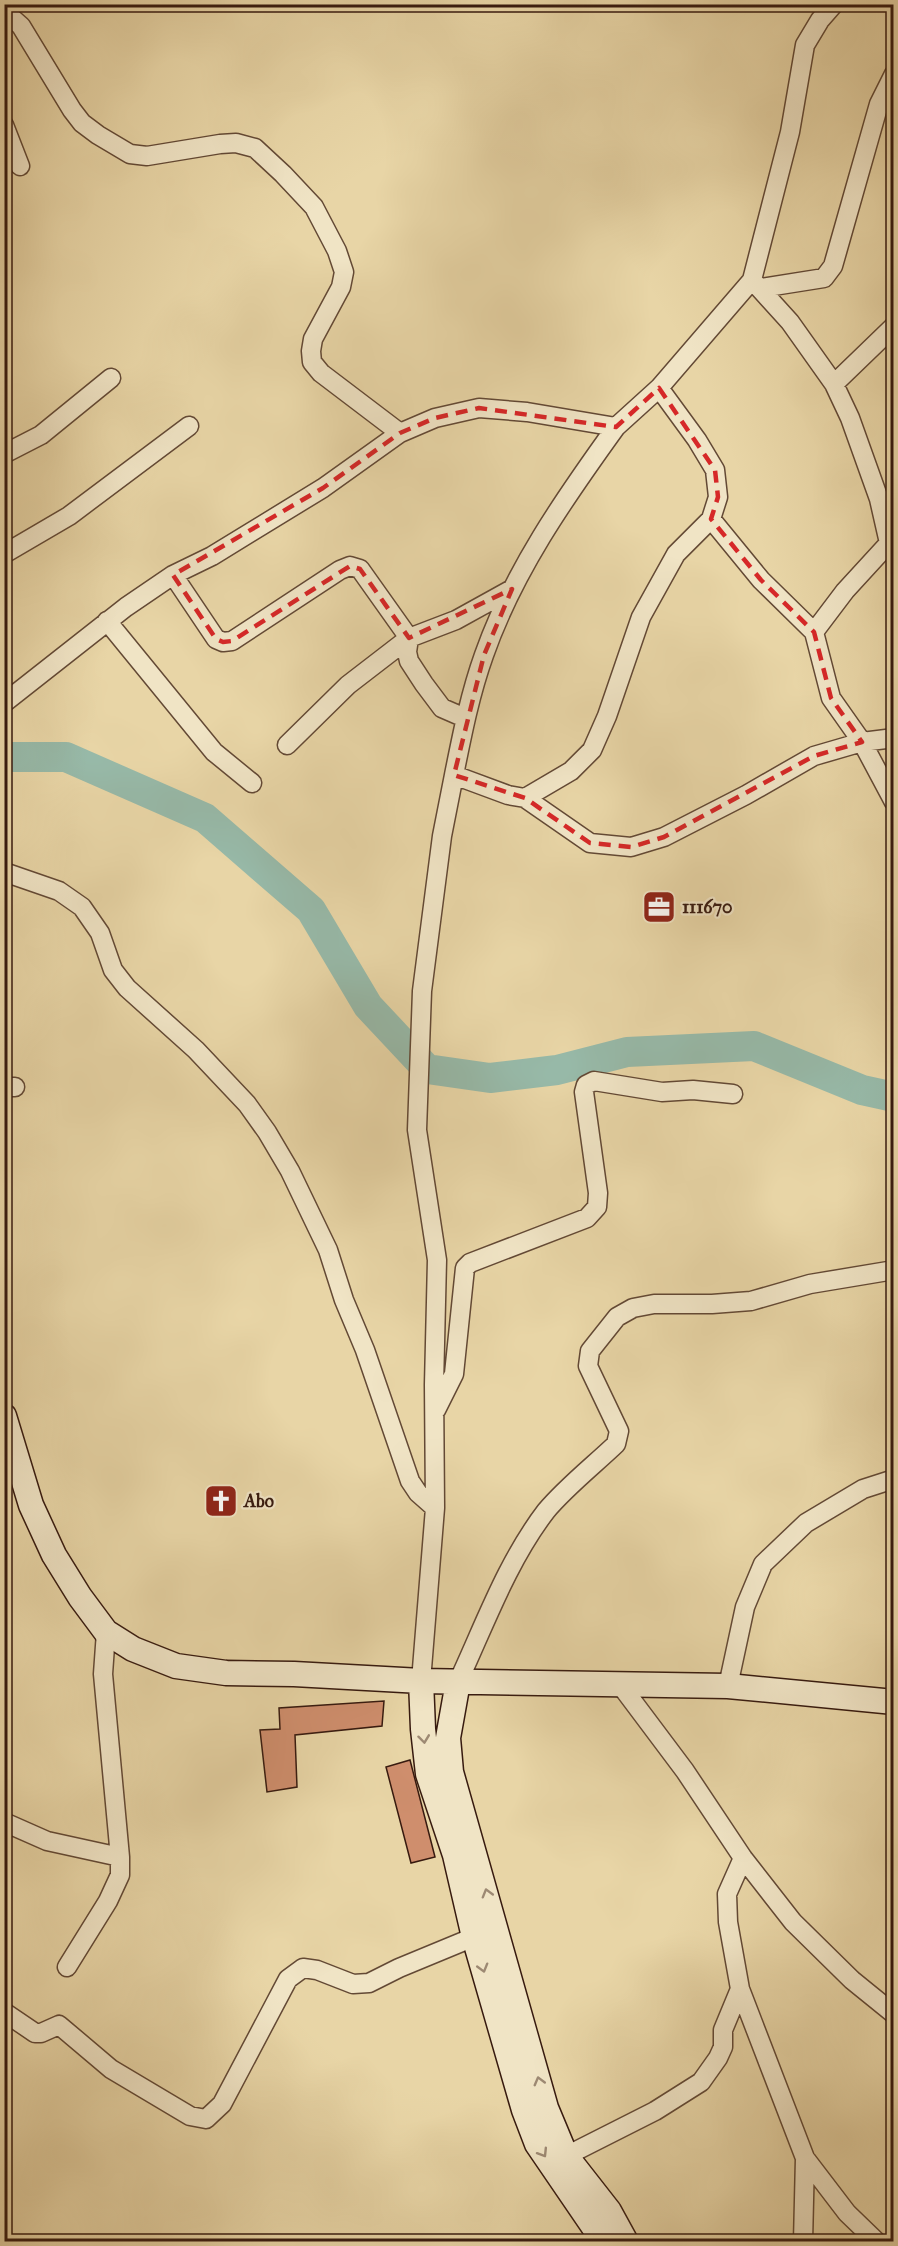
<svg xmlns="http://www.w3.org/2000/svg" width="898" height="2246" font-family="'IM FELL Great Primer',serif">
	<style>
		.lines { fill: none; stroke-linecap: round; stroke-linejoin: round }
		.river { stroke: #97b9a8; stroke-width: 30 }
		.building { fill: #cf8e6d; stroke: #371a0f; stroke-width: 1.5 }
		.street-casing { stroke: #634935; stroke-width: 21 }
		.secondary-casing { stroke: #371a0f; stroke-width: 27 }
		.street { stroke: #f0e4c5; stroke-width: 18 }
		.secondary { stroke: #f0e4c5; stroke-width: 24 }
		.oneway { stroke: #9d8973 }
		.marked { fill: none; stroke: #d62828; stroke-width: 4.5; stroke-dasharray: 12 8; stroke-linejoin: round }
		.labels { text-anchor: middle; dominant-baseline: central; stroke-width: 4.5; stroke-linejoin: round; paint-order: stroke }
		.poi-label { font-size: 18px; font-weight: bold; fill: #371a0f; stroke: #f0e4c5; text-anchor: start }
	</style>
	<rect width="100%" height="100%" fill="#e8d5a6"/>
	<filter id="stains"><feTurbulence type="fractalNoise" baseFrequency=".00333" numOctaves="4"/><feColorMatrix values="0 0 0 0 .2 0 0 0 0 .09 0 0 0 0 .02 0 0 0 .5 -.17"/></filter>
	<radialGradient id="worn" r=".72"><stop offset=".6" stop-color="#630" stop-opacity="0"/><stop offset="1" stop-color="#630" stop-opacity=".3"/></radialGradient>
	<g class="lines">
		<!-- river -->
		<path class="river" d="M4,757H66L205,818L311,910L368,1006L427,1069L490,1078L557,1070L627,1052L754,1046L862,1090L894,1097"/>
	</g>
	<!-- building -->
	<path class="building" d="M384,1701L382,1726L295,1735L297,1787L267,1792L260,1730L280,1729L279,1708Z
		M410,1760L435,1857L411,1863L386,1767Z"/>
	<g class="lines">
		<defs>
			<path id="street" d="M4,11L21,26L72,110L82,123L98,135L130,154L147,156L220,144L236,143L255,148L283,174L314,207L337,251L344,272L341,287L313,339L311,351L312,362L321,373L400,433
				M4,125L20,166
				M752,280L790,322L834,384L850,418L879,499L889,543L845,591L814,632
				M761,288L824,278L833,266L879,104L894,74
				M834,384L894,326
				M616,427C564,499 513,572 484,655C470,694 462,735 454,775L508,795L525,798L590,843L631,847L664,837L746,795L814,756L862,742L894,738
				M4,454L41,435L111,378
				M711,519L761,580L814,632L831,698L862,742L894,802
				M4,554L69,516L189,426
				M173,575L216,639L223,642L232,641L340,570L350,566L360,569L409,638L407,652L409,661L424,684L442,708L465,718
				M107,621L214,752L252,783
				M4,703L126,607L173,575L212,556L323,488L400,433L435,418L479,408L527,412L616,427L659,388L752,280L790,132L805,45L820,20L834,4
				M287,745L348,685L409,638L456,620L512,589
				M525,798L571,771L592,750L607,716L641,617L676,554L711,519L718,497L715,470L697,440L659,388
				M4,872L59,891L82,907L100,933L113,970L127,988L196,1050L247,1104L267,1132L290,1171L328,1250L344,1300L365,1350L410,1481L418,1493L435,1508L421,1681
				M4,1087H15
				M436,1410L454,1374L465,1268L470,1263L587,1218L597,1207L598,1193L584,1092L586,1085L594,1081L662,1092L693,1090L733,1094
				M435,1508L434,1385L437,1260L417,1130L422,991L442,836L454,775
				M458,1682C485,1624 507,1562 546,1511C565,1488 594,1465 616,1444L619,1431L588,1366L590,1351L617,1317L633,1308L654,1304H712L751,1301L810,1284L894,1270
				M619,1683L685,1771L743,1858L793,1922L852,1980L894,2014
				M728,1686L745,1607L763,1564L806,1523L863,1489L894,1479
				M4,1822L47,1841L120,1857L103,1674L106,1632
				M743,1858L727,1894L728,1922L740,1989L805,2158L803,2242
				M67,1967L108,1901L120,1875V1857
				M4,2012L35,2033H41L59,2025L111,2069L190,2116L206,2119L222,2104L288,1979L303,1968L317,1970L353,1984L369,1983L399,1968L474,1937
				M566,2156L655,2111L701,2082L718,2058L723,2047V2030L740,1989
				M805,2158L847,2213L877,2242"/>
			<path id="secondary" d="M4,1416L31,1505L54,1555L80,1597L106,1632L133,1649L176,1666L226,1673L294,1674L421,1681L728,1686L894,1702
				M421,1681L423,1729L428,1774L455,1855L474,1937L524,2110L537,2144L604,2242
				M458,1682L448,1738L451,1772L546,2108L566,2156L609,2211L626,2242"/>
		</defs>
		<!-- street casing -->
		<use href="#street" class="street-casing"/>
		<!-- secondary casing -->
		<use href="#secondary" class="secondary-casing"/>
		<!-- street -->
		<use href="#street" class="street"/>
		<!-- secondary -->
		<use href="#secondary" class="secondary"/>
	</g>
	<!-- one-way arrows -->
	<defs><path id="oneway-chevron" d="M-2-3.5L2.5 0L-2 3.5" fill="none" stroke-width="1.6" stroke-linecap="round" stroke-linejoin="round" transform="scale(1.5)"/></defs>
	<g class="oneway">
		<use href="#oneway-chevron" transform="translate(424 1739) rotate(83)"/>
		<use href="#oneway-chevron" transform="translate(487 1893) rotate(-106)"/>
		<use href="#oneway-chevron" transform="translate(483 1968) rotate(74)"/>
		<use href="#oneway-chevron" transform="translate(539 2081) rotate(-105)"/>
		<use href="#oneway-chevron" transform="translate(543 2153) rotate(58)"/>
	</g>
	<!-- marked area -->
	<path class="marked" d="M659,388L715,470L718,497L711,519L761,580L814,632L831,698L862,742L814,756L664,837L631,847L590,843L525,798L454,775L484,655L512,589L409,638L360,569L350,566L232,641L223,642L216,639L173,575L323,488L400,433L435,418L479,408L616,427Z"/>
	<!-- icons -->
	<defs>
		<symbol id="office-square" viewBox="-11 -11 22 22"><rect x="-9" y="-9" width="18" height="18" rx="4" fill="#8f2418" stroke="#f0e4c5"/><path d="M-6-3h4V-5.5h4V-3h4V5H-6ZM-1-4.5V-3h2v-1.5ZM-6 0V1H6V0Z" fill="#fff"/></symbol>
		<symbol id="church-square" viewBox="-11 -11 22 22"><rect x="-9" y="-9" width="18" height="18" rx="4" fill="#8f2418" stroke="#f0e4c5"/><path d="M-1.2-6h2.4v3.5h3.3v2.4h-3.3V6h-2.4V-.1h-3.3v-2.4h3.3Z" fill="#fff"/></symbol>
	</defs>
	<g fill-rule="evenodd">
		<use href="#office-square" x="640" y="888" width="38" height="38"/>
		<use href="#church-square" x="202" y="1482" width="38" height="38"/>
	</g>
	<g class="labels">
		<!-- poi labels -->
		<g class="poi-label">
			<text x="682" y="907">111670</text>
			<text x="244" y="1501">Abo</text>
		</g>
	</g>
	<!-- margin -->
	<rect width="898" height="2246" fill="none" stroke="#e8d5a6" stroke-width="24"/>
	<rect x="6" y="6" width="886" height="2234" fill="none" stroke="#371a0f" stroke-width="3"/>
	<rect x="12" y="12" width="874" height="2222" fill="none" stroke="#371a0f" stroke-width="1.5"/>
	<rect width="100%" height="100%" filter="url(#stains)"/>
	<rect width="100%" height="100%" fill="url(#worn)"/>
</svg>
